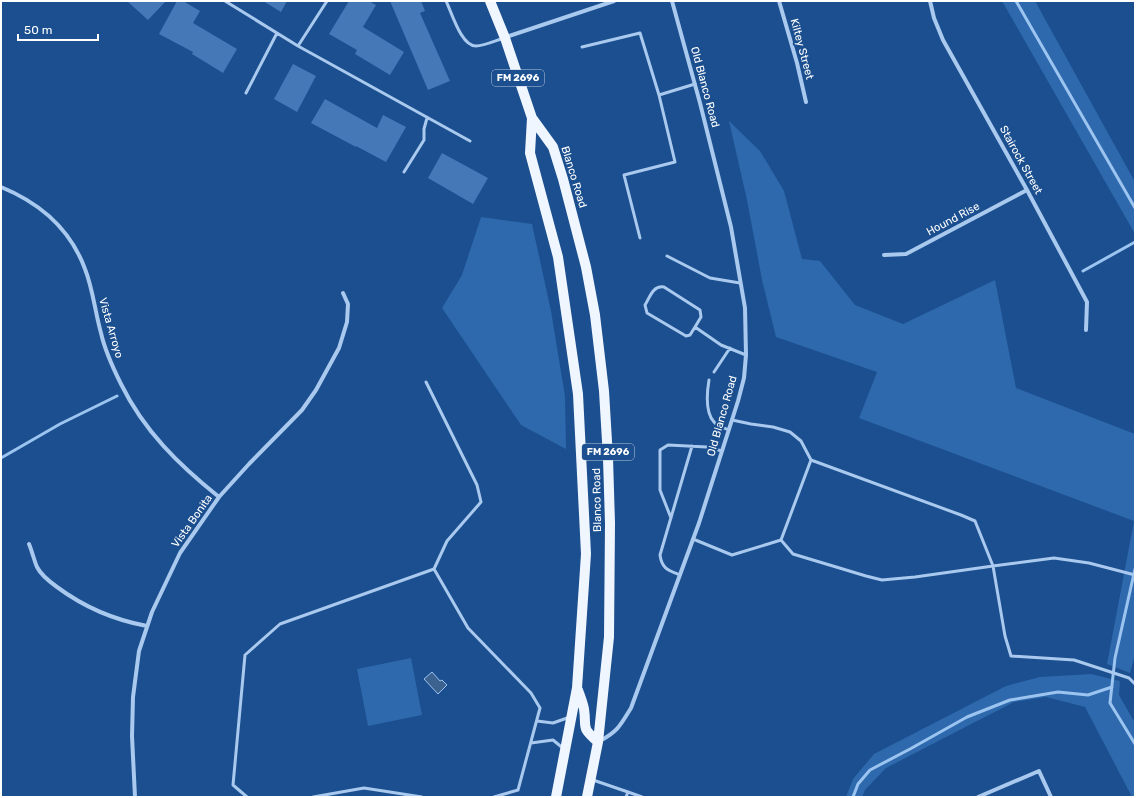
<svg xmlns="http://www.w3.org/2000/svg" width="1136" height="798" font-family="Rubik,sans-serif">
	<style>
		.green { fill: #2e69ad }
		.water { fill: #3c6290; stroke: #9cc4f0 }
		.lines { fill: none; stroke-linecap: round; stroke-linejoin: round }
		.stream { stroke: #9cc4f0; stroke-width: 3 }
		.building { fill: #4478b7 }
		.lane { stroke: #a9c9ee; stroke-width: 3 }
		.street { stroke: #a9c9ee; stroke-width: 4 }
		.primary { stroke: #f0f6ff; stroke-width: 10 }
		.labels { text-anchor: middle; dominant-baseline: central; stroke-width: 4; stroke-linejoin: round; paint-order: stroke }
		.shield { fill: #1b4f8f; stroke: #bbcadd; stroke-width: 1 }
		.shield-label { font-size: 10px; font-weight: bold; fill: #fff }
		.street-label { font-size: 11px; fill: #fff; stroke: #1b4f8f }
	</style>
	<rect width="100%" height="100%" fill="#1b4f8f"/>
	<!-- green -->
	<path class="green" d="M1002,1H1035L1135,182V234Z
		M729,121L760,151L784,191L802,259L820,261L855,305L903,324L995,280L1016,388L1135,434V654L1130,673L1107,664L1134,521L859,418L877,372L776,337L762,280L747,200Z
		M481,217L532,224L551,311L565,396L566,449L521,425L442,308L462,275Z
		M411,658L422,715L368,726L357,669Z
		M1091,674L1120,681L1119,695L1135,723V797H1132L1085,707L1046,697L1014,702L886,768L865,790L862,797H846L853,779L874,754L1006,686L1040,677Z"/>
	<!-- water -->
	<path class="water" d="M432,672L440,681L442,680L447,685L438,694L424,679Z"/>
	<g class="lines">
		<!-- stream -->
		<path class="stream" d="M1016,1L1135,208
			M1083,271L1135,242
			M1,458L60,424L117,396
			M1135,569L1115,658L1110,703L1135,744
			M853,797L858,784L870,770L910,749L967,717L1010,700L1058,692L1088,695L1112,687"/>
	</g>
	<!-- building -->
	<path class="building" d="M127,1H166L148,20Z
		M177,1H183L200,11L193,23L237,49L223,73L192,54L193,52L159,34Z
		M263,1H287L281,12Z
		M349,1H369L376,5L363,27L404,52L390,75L355,54L357,50L329,34Z
		M390,1H421L425,11L420,13L450,81L428,90Z
		M293,64L316,76L297,112L274,99Z
		M325,99L377,128L383,115L406,127L386,162L356,146V147L311,123Z
		M442,153L488,178L473,204L428,178Z"/>
	<g class="lines">
		<!-- lane -->
		<path class="lane" d="M225,1L298,46L470,141
			M446,1C452,13 461,46 476,46C484,46 497,40 504,38
			M298,46L327,1
			M582,47L640,33L659,95
			M246,93L277,33
			M404,172L424,140V129L427,118
			M640,238L624,175L675,162L659,95L695,84
			M667,256L710,278L740,283
			M695,327L701,317L700,310L664,287C653,285 650,297 645,305L647,313L686,336L690,335L695,327L721,345L746,355
			M714,372L730,348
			M709,380C707,392 705,412 714,422C717,426 724,428 729,430
			M426,382L477,485L481,502L447,541L434,569L468,628L531,693L540,708L518,790L494,797
			M732,420L751,424L773,427L790,432L801,441L811,460L781,540L793,554L866,576L882,580L915,577L993,566L975,521L961,515L811,460
			M671,518L660,490V450L668,445L707,447L722,451
			M693,539L732,555L781,540
			M680,575C668,570 662,569 660,555L692,446
			M1135,575L1089,563L1054,558L993,566L1005,636L1011,656L1074,660L1129,678L1135,684
			M537,721L553,723L570,717
			M531,743L553,740L564,749
			M593,780L628,792L626,797
			M628,792L642,797
			M247,797L233,785L245,655L280,624L434,569
			M313,797L364,788L422,797"/>
		<!-- street -->
		<path class="street" d="M779,1L797,63L806,102
			M930,1L934,18L943,40L1027,190L1087,302L1086,330
			M506,37L614,1
			M1,187C40,203 70,228 85,269C93,289 95,312 101,333C105,351 113,368 121,384C144,431 179,465 219,497
			M884,255L906,254L1027,190
			M29,544C32,551 34,560 37,567C41,575 50,582 57,587C84,607 114,620 147,626
			M600,741C618,731 620,726 631,708L699,523L738,401L744,378L746,355L745,308L731,227L700,103L672,1
			M135,797L132,736L133,697L139,651L152,612L180,553L219,497L249,464L302,410L316,390L339,348L347,322L348,304L343,293
			M978,797L1039,771L1051,797"/>
		<!-- primary -->
		<path class="primary" d="M490,1L505,38L532,118L553,147L563,179L586,267L595,315L604,391L608,458L610,523L609,637L598,742L587,797
			M532,118L530,153L558,257L578,394L586,554L577,688L556,797
			M578,690C580,696 583,703 584,709C587,729 580,726 598,742"/>
	</g>
	<g class="labels">
		<!-- shield labels -->
		<g class="shield">
			<rect x="492" y="70" width="52" height="16" rx="3"/>
			<rect x="582" y="444" width="52" height="16" rx="3"/>
		</g>
		<g class="shield-label">
			<text x="518" y="78">FM 2696</text>
			<text x="608" y="452">FM 2696</text>
		</g>
		<!-- street labels -->
		<g class="street-label">
			<text transform="translate(802 49) rotate(75)">Kiltey Street</text>
			<text transform="translate(705 87) rotate(75)">Old Blanco Road</text>
			<text transform="translate(1021 160) rotate(61)">Stairock Street</text>
			<text transform="translate(574 177) rotate(73)">Blanco Road</text>
			<text transform="translate(953 219) rotate(-28)">Hound Rise</text>
			<text transform="translate(111 328) rotate(74)">Vista Arroyo</text>
			<text transform="translate(722 416) rotate(-74)">Old Blanco Road</text>
			<text transform="translate(597 500) rotate(-91)">Blanco Road</text>
			<text transform="translate(192 521) rotate(-55)">Vista Bonita</text>
		</g>
	</g>
	<!-- border -->
	<rect width="1136" height="798" fill="none" stroke="#ffffff" stroke-width="4"/>
	<!-- scale -->
	<path d="M18 34v6h80v-6" fill="none" stroke="#ffffff" stroke-width="2"/>
	<text x="24" y="34" font-size="12" fill="#ffffff" stroke="#1b4f8f" stroke-width="3" paint-order="stroke">50 m</text>
</svg>
